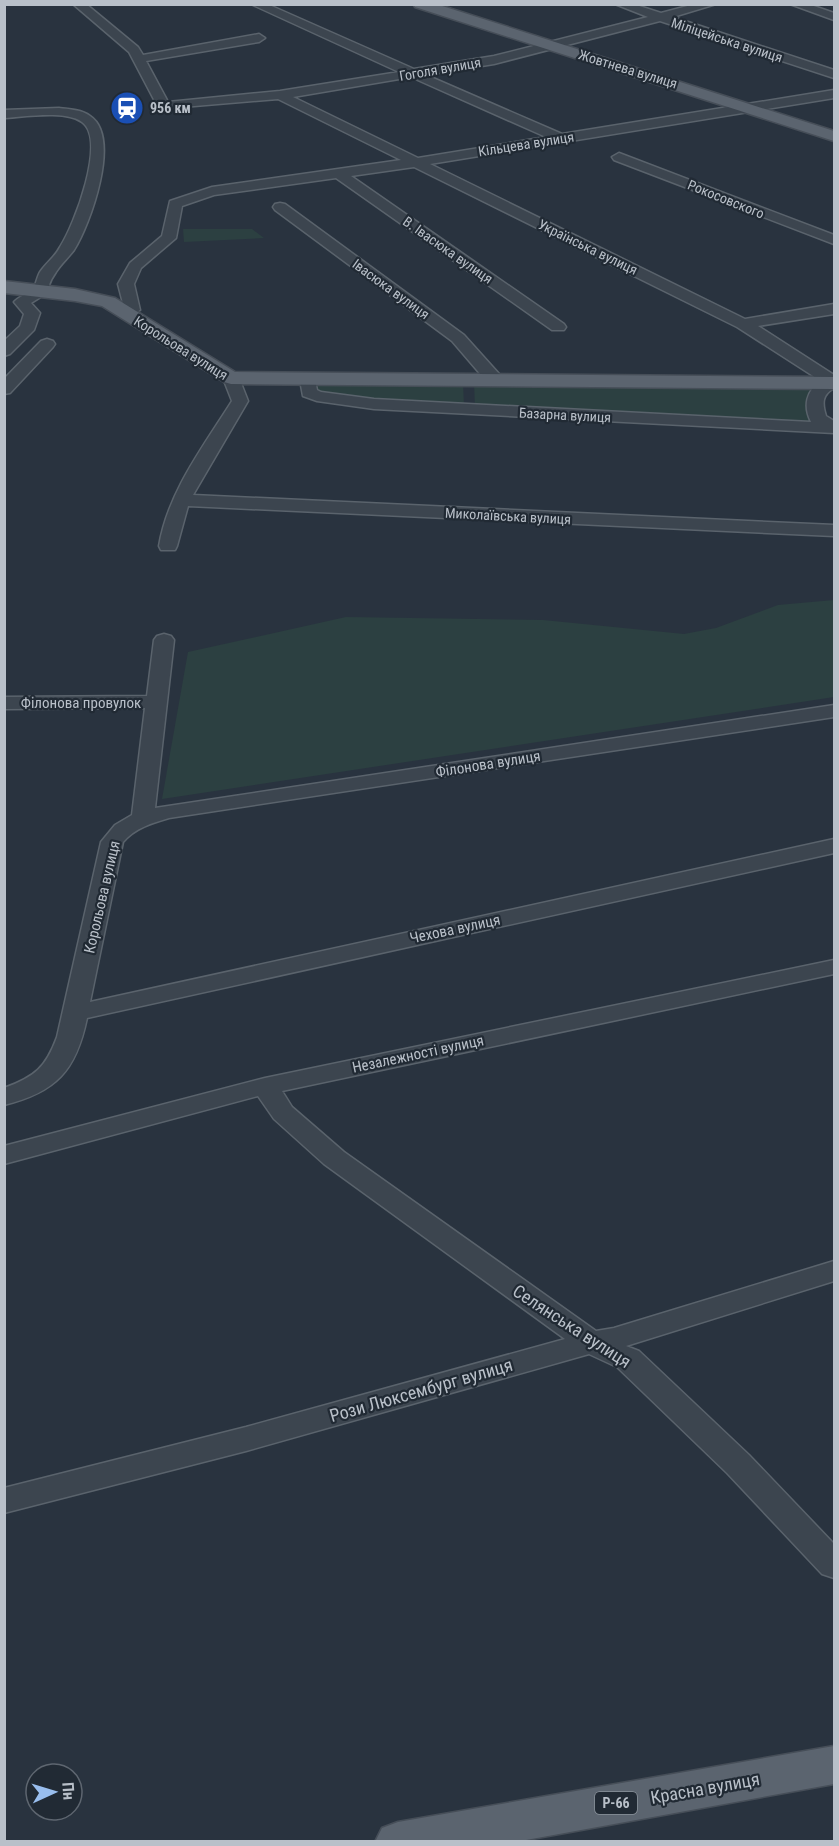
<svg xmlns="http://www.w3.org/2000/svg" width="839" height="1846" font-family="'Roboto Condensed',sans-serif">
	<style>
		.green { fill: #2c4041 }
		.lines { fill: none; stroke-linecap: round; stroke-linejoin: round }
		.minor-casing { stroke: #5a636c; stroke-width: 3 }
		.major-casing { stroke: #464e58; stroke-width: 3 }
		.minor { fill: #3c454f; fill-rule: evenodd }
		.major { fill: #5b646f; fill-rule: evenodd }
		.labels { text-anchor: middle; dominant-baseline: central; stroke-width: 4.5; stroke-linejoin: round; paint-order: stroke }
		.far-street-label { font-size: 14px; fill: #b9c0c9; stroke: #212a34 }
		.far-poi-label { font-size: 14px; font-weight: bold; fill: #b9c0c9; stroke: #212a34; text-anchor: start }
		.shield { fill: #212a34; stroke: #8b939c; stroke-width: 1.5 }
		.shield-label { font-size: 14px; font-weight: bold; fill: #b9c0c9 }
		.street-label { font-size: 15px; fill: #b9c0c9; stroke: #212a34 }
		.near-street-label { font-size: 18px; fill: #b9c0c9; stroke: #212a34 }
	</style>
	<rect width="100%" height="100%" fill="#29333f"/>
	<!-- green -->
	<path class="green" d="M183,229H252L264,238L184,242Z
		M315,382H463L464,407L345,398L313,390Z
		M474,382L809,387L821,425L475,408Z
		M834,600V697L162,799L188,652L346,617L543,620L684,634L716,628L778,605Z"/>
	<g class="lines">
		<defs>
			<path id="minor" d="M73,4H86L138,47L143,55L259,34L265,38L259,42L146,61L168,102L280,91L399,72L251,4H267L414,69L494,56L648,17L615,4H633L661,13L695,4H716L673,17L834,70V78L660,21L494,64L426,75L562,134L834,90V98L430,164L745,319L834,304V314L758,326L834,375V388C822,395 822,403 826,416L834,421V433L374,409L317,401L303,396L300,380L308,375L314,376L317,390L321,392L374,399L811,422C803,406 806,391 821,381L737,327L414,167L351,176L564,324L566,327L564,330H552L336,178L214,195L182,206L176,238L141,268L134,284L140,310L131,315H119L117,312L124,307L118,284L130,263L162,236L170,201L212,187L401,160L278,99L159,109L129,52ZM411,77L546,137L418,158L293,97Z
				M790,4H808L834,13V20Z
				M59,108C69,109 82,110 90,116C122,137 90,225 74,250C68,258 61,264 56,272C43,290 55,289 31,303L40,313L34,330L10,354L4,356V341L20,326L24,314L14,302C19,296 28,295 33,289C36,285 37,277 40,272C46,263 55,257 60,247C74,226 107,140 82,122C66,110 23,117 4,118V110Z
				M619,153L834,235V244L614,160L612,157Z
				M280,203L285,204L464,335L500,375L502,379L500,383H488L452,341L275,210L273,207L275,204Z
				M47,339L53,341L55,344L53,347L10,393L4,394V379L41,341Z
				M231,373L239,378L248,401L193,495L834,525V536L188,506L177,546L175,550H161L159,546C168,492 203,447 232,401L223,378Z
				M164,634L171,636L174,640L155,808L834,705V717L169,818C152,823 135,828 123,842L90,1002L834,839V853L87,1018C76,1071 56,1092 4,1105V1088C35,1077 46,1067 57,1037L101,842L115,825L132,815L145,708L4,709V697L147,696L154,640L157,636Z
				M834,960V974L282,1091L292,1107L344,1152L596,1331L614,1328L834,1261V1281L626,1346L639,1351L749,1455L834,1544V1578L822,1574L727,1473L617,1367L589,1354L246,1451L4,1513V1488L246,1427L565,1339L324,1164L274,1119L258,1096L4,1164V1146L265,1078Z"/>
			<path id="major" d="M413,4H436L834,131V141L415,7Z
				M4,281L75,289L115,298L235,372L834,377V389L231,384L224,382L102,306L75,301L4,293Z
				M834,1746V1784L515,1842H375L382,1828L398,1822Z"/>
		</defs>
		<!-- minor casing -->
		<use href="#minor" class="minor-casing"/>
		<!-- major casing -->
		<use href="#major" class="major-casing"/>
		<!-- minor -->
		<use href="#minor" class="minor"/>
		<!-- major -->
		<use href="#major" class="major"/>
	</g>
	<!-- icons -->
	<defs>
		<symbol id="station-disc" viewBox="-11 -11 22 22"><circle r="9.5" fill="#1a4fb4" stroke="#212a34"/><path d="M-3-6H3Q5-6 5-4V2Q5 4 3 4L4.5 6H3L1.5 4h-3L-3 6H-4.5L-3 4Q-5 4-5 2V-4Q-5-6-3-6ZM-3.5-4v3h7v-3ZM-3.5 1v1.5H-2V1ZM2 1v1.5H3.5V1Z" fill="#fff"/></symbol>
	</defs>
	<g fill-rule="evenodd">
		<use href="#station-disc" x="108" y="89" width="38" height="38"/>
	</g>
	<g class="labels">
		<!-- far-street labels -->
		<g class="far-street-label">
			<text transform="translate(727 40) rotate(18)">Міліцейська вулиця</text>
			<text transform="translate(440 69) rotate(-10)">Гоголя вулиця</text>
			<text transform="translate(628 69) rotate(17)">Жовтнева вулиця</text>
			<text transform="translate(526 144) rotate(-9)">Кільцева вулиця</text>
			<text transform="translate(726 199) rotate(22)">Рокосовского</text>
			<text transform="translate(588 247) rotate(26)">Українська вулиця</text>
			<text transform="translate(448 250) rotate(35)">В. Івасюка вулиця</text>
			<text transform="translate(391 289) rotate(36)">Івасюка вулиця</text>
			<text transform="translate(181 348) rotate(32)">Корольова вулиця</text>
			<text transform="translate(565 415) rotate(3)">Базарна вулиця</text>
			<text transform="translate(508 516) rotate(3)">Миколаївська вулиця</text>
		</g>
		<!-- far-poi labels -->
		<g class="far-poi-label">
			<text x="150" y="108">956 км</text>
		</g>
		<!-- shield labels -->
		<rect class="shield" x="595" y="1792" width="42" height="22" rx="4.5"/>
		<g class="shield-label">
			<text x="616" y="1803">Р-66</text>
		</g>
		<!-- street labels -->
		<g class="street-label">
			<text x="81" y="703">Філонова провулок</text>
			<text transform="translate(488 764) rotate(-9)">Філонова вулиця</text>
			<text transform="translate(102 897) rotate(-77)">Корольова вулиця</text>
			<text transform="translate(455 929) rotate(-12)">Чехова вулиця</text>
			<text transform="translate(418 1054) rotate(-12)">Незалежності вулиця</text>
		</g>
		<!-- near-street labels -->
		<g class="near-street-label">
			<text transform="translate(572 1326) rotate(33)">Селянська вулиця</text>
			<text transform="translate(421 1390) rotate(-16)">Рози Люксембург вулиця</text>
			<text transform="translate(705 1788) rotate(-10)">Красна вулиця</text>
		</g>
	</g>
	<!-- border -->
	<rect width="839" height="1846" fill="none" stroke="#b9c0c9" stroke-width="12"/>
	<!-- north arrow -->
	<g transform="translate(54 1792) rotate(86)"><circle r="28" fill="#212a34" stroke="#5e6670" stroke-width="1.5"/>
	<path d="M0-4.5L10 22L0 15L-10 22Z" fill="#99beee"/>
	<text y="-9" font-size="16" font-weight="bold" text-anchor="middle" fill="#b9c0c9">Пн</text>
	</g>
</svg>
